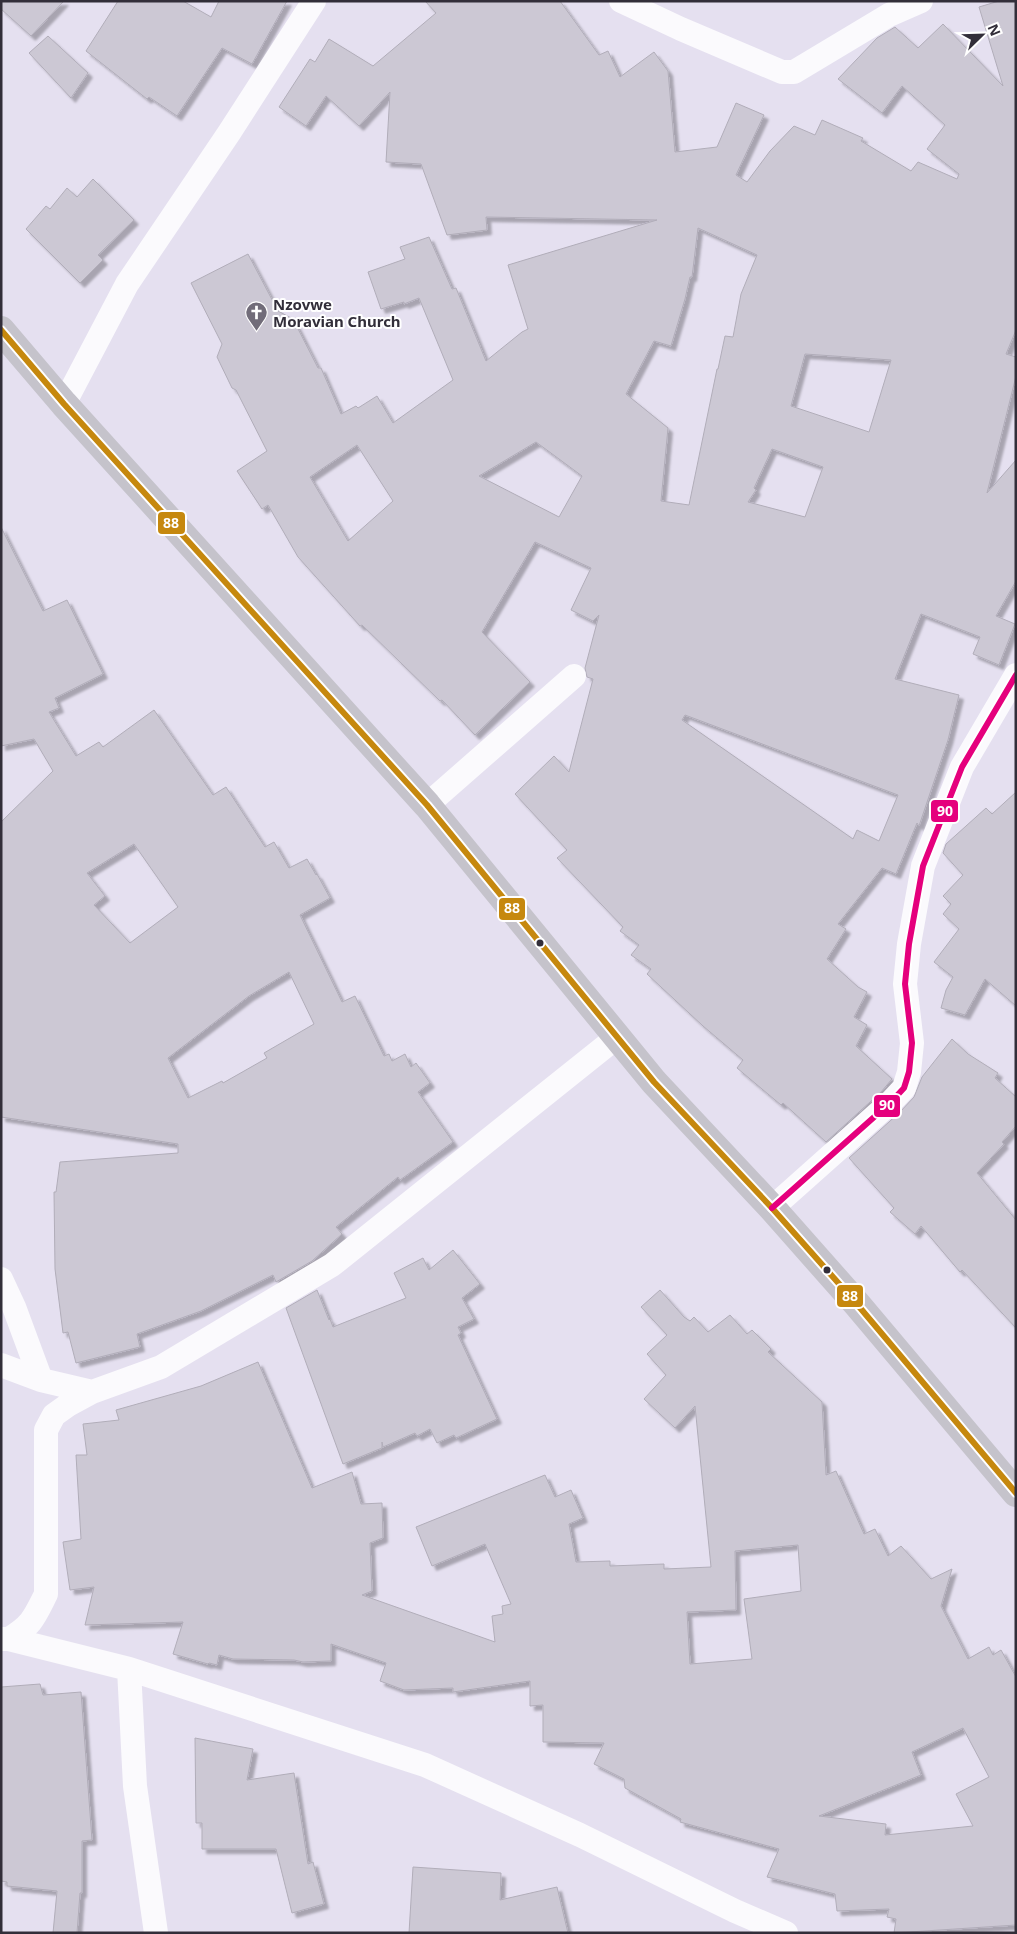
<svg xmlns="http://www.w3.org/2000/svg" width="1017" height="1934" font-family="'Noto Sans',sans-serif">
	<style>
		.building { fill: #ccc8d4; stroke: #b1adb9; fill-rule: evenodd; filter: url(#shadow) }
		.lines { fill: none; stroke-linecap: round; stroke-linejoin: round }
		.minor { stroke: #fbfafd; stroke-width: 24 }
		.trunk { stroke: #c5c3cb; stroke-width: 28 }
		.bus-1-casing { stroke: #fff; stroke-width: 10 }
		.bus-2-casing { stroke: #fff; stroke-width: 10 }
		.bus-1 { stroke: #c6880e; stroke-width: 6 }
		.bus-2 { stroke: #e5007d; stroke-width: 6 }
		.bus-dot { fill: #322e39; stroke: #fff; stroke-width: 2 }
		.labels { text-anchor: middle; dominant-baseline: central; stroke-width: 4; stroke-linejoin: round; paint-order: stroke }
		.poi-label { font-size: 15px; font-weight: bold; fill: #322e39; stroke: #fff; text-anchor: start }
		.line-badge { stroke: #fff; stroke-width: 2 }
		.badge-label { font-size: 14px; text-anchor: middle; font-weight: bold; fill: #fff }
	</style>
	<defs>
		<filter id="shadow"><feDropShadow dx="4.5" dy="4.5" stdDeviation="1" flood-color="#0004"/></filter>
	</defs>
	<rect width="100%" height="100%" fill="#e5e0f0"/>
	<!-- building -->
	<path class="building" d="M1,1H64L31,36L1,9Z
		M118,1H183L211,17L219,1H287L252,64L222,48L177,116L149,97L147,99L86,51Z
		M425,1H560L599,55L608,51L620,77L654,52L668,71L675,152L717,147L736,103L764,115L736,175L747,182L770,151L794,126L815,135L822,120L863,138L861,141L911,171L918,162L957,179L959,174L927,149L945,125L902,86L882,113L838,79L877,38L895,27L918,48L943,24L1003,86L979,7L999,1H1016V330L1006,354L1016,357V376L987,493L1016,460V581L996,616L1015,624L999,665L973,654L980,637L921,614L895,679L959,695L948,740L919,826L917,823L896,874L882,868L838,924L846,929L827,959L858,987L867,992L854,1017L867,1025L856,1046L892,1079L881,1092L826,1142L783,1103L781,1105L737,1068L743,1060L703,1026L647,974L651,969L631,955L639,945L620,931L623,927L557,858L567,850L515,794L554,756L569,772L593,679L587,677L585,668L599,615L593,621L571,610L591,568L535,542L482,632L530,682L475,735L442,700L440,701L362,625L360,626L298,557L268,505L262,509L237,471L267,451L236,390L232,388L217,357L222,344L191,283L248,254L278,311L293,319L318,368H321L341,414L356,406L358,408L377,396L393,423L453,380L419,298L404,304V302L381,309L368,272L405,259L400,247L429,237L452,289L456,288L486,361L522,332L528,329L508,265L657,220L486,217L487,230L447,235L421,164L386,162L390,92L359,126L326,96L306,126L279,107L310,59L315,62L329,39L373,66L436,13ZM698,228L757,255L741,294L733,337L725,336L718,369H717L689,505L661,501L668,428L626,394L654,341L671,346L685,299L690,277H692ZM805,354L891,360L869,432L791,406ZM536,442L582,476L559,517L479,476ZM357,445L393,501L348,541L310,477ZM772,449L823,467L805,517L748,502L756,490L754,488ZM685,715L898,795L879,841L857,830L853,839L682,720Z
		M48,36L88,73L71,98L29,53Z
		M93,179L134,220L98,255L103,260L80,283L26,229L46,206L50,209L67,188L77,197Z
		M1,527L43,611L67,600L103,674L55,698L59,708L49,712L76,756L99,742L103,747L154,710L213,795L226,787L265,847L274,842L289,868L307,859L316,875L317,874L330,898L300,915L342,1002L355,996L384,1056L389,1054L392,1061L405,1054L411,1067L416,1063L430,1083L418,1092L453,1142L400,1180L398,1177L336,1227L342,1234L312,1261L276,1282L273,1275L201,1311L137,1334L140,1347L76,1363L68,1332L63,1333L55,1269L54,1192H56L60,1162L178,1153V1144L1,1117V822L53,771L34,739L1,746ZM134,844L178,907L130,943L94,905L105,896L87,873ZM289,972L314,1024L264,1053L267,1058L223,1083L222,1081L188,1098L168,1058L249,996Z
		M1016,792V1006L985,979L965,1015L941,1008L946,990L953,977L934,962L959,929L943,914L951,904L943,896L963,875L943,853L946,844L986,808L992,814Z
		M952,1039L968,1054L998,1073L995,1078L1016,1097V1126L1002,1142L1004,1144L977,1173L1016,1220V1328L962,1270L960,1272L921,1226L915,1234L890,1212L894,1208L849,1158L900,1112L914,1097L922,1077Z
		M453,1250L480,1284L462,1298L474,1319L458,1327L461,1333L458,1335L497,1419L456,1438L454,1435L437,1443L430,1429L417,1436L415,1433L383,1447L382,1442V1448L343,1464L286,1308L317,1290L329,1320L330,1319L333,1327L406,1298L394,1273L423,1258L429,1270Z
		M660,1290L684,1317L690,1321L694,1317L708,1332L730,1315L747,1334L752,1330L771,1349L768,1352L822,1402L826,1475L836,1471L864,1534L875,1529L888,1556L901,1546L931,1579L952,1569L941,1606L968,1659L989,1647L993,1655L1001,1650L1016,1677V1925L894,1933L896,1919L887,1917L889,1909L837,1911L835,1894L767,1877L779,1849L680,1822L681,1819L625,1788L624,1779L594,1764L604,1743L543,1742V1705L530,1706V1681L453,1692V1688L404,1690L380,1681L386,1663L331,1644V1661L303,1662L294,1660L233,1659L219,1655L217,1665L209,1663L208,1664L173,1654L183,1622L85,1625L94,1587L70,1590L63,1542L81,1539L76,1455H87L83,1424L119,1420L116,1410L201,1386L258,1362L312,1488L352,1472L361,1504L382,1503L383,1538L370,1543L372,1591L362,1595L495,1642L492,1616L503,1614L502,1606L511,1604L485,1544L432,1566L416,1527L545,1475L555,1497L571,1490L583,1518L569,1524L576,1562L610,1561V1566L664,1564V1569L711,1567L695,1406L675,1428L644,1399L666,1375L647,1354L667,1335L641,1307ZM798,1545L801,1591L744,1599L752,1659L690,1664L687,1612L736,1610L735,1551ZM963,1728L989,1777L956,1794L973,1826L885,1835L886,1824L819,1816L921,1775L912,1752Z
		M40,1684L43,1695L81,1692L92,1840L82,1841V1893H80L77,1933H53L57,1891L7,1886V1882L1,1881V1687Z
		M195,1738L253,1749L247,1780L294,1773L308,1864L313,1862L324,1904L292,1913L276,1849H202V1823H196Z
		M413,1867L501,1873L500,1900L557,1887L568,1933H409Z"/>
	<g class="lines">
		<!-- minor -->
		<path class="minor" d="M621,1L681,29L782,72H794L889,15L921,1
			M64,404L127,284L229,133L314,1
			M427,805L574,676
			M772,1208L891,1102L904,1088L909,1072L912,1043L905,984L909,944L923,866L962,767L1016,675
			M1,1279L14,1307L41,1380
			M1,1365L41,1380L92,1392
			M1,1639H9L129,1669L425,1765L580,1835L735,1911L786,1933
			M9,1639C32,1625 34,1618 46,1594V1430L54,1415L68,1405L92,1392L161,1367L332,1265L617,1037
			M129,1669L135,1786L156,1933"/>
		<!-- trunk -->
		<path class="trunk" d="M1,330L64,404L427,805L654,1082L772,1208L856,1303L1016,1493"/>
		<defs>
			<path id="bus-1" d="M1,330L64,404L427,805L654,1082L772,1208L856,1303L1016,1493"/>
			<path id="bus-2" d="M772,1208L891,1102L904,1088L909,1072L912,1043L905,984L909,944L923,866L962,767L1016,675"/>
		</defs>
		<!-- bus-1 casing -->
		<use href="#bus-1" class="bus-1-casing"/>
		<!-- bus-2 casing -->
		<use href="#bus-2" class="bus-2-casing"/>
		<!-- bus-1 -->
		<use href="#bus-1" class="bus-1"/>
		<!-- bus-2 -->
		<use href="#bus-2" class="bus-2"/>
	</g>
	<!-- icons -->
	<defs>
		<symbol id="church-pin" viewBox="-11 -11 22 30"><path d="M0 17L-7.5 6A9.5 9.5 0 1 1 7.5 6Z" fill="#716c79" stroke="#fff"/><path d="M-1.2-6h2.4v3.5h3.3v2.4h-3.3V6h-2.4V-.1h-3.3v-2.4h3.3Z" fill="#fff"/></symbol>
	</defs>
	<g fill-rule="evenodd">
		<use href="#church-pin" x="244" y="300" width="25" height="34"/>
	</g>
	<!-- markers -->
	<g class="bus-dot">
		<circle cx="540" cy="943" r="4.5"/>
		<circle cx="827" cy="1270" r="4.5"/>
	</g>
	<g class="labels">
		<!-- poi labels -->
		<g class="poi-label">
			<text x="273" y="304">Nzovwe<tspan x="273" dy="17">Moravian Church</tspan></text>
		</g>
	</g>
	<g class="line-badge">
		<rect x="157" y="511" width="29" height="24" rx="5" fill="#c6880e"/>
		<rect x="930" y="799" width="29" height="24" rx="5" fill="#e5007d"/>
		<rect x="498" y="897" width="28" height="24" rx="5" fill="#c6880e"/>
		<rect x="873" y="1094" width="28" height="24" rx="5" fill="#e5007d"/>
		<rect x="836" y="1284" width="28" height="24" rx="5" fill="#c6880e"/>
	</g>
	<g class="badge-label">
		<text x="171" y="528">88</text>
		<text x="945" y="816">90</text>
		<text x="512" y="913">88</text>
		<text x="887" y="1110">90</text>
		<text x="850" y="1301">88</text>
	</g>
	<!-- border -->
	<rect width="1017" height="1934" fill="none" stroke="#322e39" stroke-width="5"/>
	<!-- north arrow -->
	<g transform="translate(982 35) rotate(67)" stroke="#ffffff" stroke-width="4" paint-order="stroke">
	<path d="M0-4L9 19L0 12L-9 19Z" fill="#322e39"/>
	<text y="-8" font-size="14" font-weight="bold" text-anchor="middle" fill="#322e39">N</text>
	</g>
</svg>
